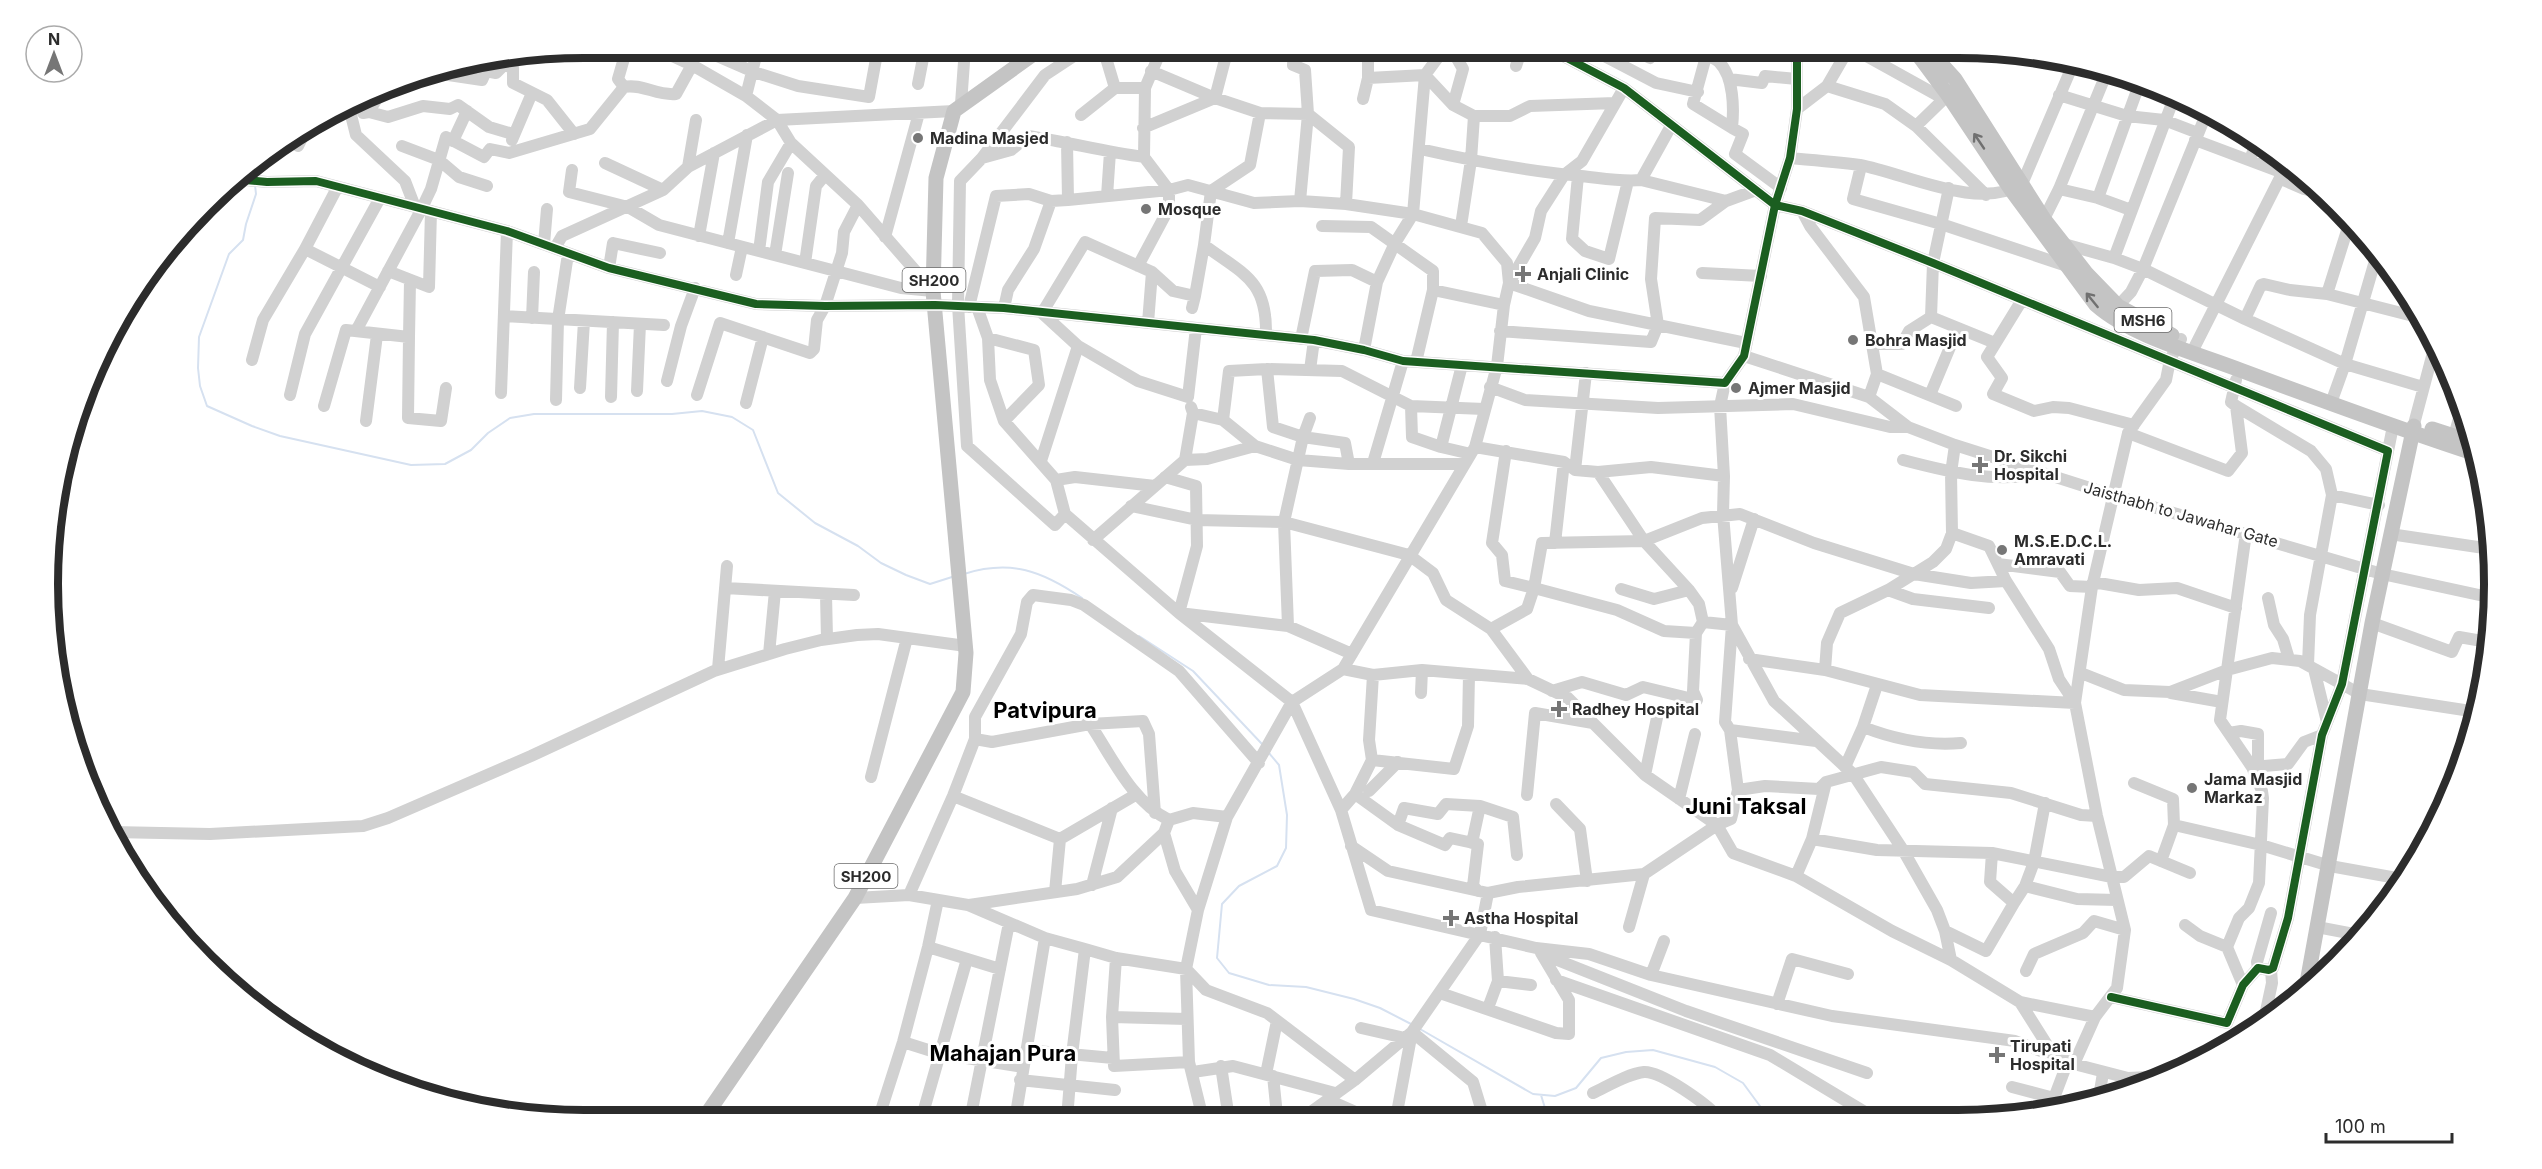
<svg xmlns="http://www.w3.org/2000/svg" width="2542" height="1169" font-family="Inter,sans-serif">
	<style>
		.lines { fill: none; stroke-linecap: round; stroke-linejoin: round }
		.stream { stroke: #d6e1f0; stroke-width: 2 }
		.minor { stroke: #d1d1d1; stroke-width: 12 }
		.major { stroke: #c4c4c4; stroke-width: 15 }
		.cycleway-casing { stroke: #fff; stroke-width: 11 }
		.cycleway { stroke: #1b5e20; stroke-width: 8 }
		.oneway { stroke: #707070 }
		.poi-dot { fill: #767676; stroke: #fff; stroke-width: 2 }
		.labels { text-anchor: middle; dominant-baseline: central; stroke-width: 6; stroke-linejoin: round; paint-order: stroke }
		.shield { fill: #fff; stroke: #6b6b6b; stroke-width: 1.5 }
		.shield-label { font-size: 15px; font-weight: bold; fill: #2c2c2c }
		.poi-label { font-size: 16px; font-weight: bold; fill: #2c2c2c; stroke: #fff; text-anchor: start }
		.street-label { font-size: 16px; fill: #2c2c2c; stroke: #fff }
		.district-label { font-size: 22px; font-weight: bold; fill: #000; stroke: #fff }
		.rim { fill: none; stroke: #2c2c2c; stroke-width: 8 }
	</style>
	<rect width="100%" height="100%" fill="#fff"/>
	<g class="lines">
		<!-- stream -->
		<path class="stream" d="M253,165L254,177
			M255,185L256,194L246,224L243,240L229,254L199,337L198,368L200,386L207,406L252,426L280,436L411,465L445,464L471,450L488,433L510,418L534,414H672L702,411L732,417L753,430L778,493L815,523L858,546L881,563L906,575L930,584L952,577
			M964,574C1011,559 1042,571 1082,598
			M1139,636L1193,671L1262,744
			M1269,753L1279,765L1287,815L1286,848L1277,866L1239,886L1222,904L1217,958L1229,973L1269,985L1306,987L1354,999L1380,1008L1413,1025
			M1420,1029L1533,1094L1555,1096L1576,1088L1601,1058L1626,1052L1653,1050L1715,1067L1743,1083L1768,1117
			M1541,1095L1548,1118"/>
		<!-- minor -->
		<path class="minor" d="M655,48L692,65L746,96L777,120L791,143L858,205L933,291
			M989,48L1031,57
			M1103,48L1115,88H1145
			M1294,48L1293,65L1305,70L1308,114L1300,201
			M1348,48L1368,51
			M1386,48L1401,51L1402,48
			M1451,48L1463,69L1453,105
			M1548,48L1624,88L1775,205L1802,211L1933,263L2388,451L2342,684L2322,735L2288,918L2273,968L2269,970L2258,968L2243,985L2227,1023L2111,997
			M1589,48L1656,83L1698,92
			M1630,48L1650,58L1658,48
			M1852,48L1944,99
			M701,49L754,72L798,86L869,97L878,48
			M1708,49L1693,104L1732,128
			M1706,55C1710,57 1716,59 1719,62C1734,77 1734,109 1732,128L1743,134L1735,154L1781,188
			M1516,66L1522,48
			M1151,71L1215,98L1260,113L1308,114L1349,147L1346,204
			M435,73L482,80L486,71L496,73L504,65L513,68V83L547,100L574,134
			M1368,78L1425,75L1453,105L1474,116H1510L1530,106L1615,103
			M1729,79L1762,83L1765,76L1797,79
			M918,84L925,48
			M1827,86L1885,104L1916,126L1986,195
			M624,87L618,79L627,48
			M1624,88L1582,161L1564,175L1541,211L1535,238L1509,283L1589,311L1746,343
			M2059,95L2127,116L2164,120L2198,133
			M746,96L758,48
			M1363,99L1368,78V48
			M961,104L965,48
			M341,109L351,115L356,135L405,181L415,207
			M1797,109L1827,86L1849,48
			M369,112L388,117L423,106L450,109L458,105L489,127L513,134
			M363,113L369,112L382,90
			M1260,113L1250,165L1211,191L1204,245C1243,274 1267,280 1266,334
			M1081,115L1115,88
			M1916,126L1948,95
			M1143,128L1215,98L1228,48
			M512,140L532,93
			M2195,140L2283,173
			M453,141L467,111
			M1067,142L1068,200
			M298,146L308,126
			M402,146L439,160L459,177L487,186
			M1420,149C1473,161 1527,171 1581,176C1601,178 1621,182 1641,180L1726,201L1756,190
			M982,158L1011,150L1028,136C1068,142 1105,152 1144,157
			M1790,158C1813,160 1837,162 1860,165C1907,174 1978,211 2022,184L2074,62
			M2250,160L2257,140
			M605,163L663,190
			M1861,166L1853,199L1941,224L2067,266
			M688,167L696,120
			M572,170L569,192L628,207L659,225L901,288L933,291
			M1578,176L1572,239L1585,251L1609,259L1628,181
			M234,179L267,182L316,181L507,231L609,268L756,304L825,306L935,305L1004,308L1314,340L1364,350L1403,361L1725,383L1744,356L1775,205L1790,158L1797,109V48
			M2281,179L2304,189L2317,192
			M1641,180L1671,126
			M1949,188L1933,263L1931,317L1995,343
			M2059,189L2098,198L2131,210
			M1107,196L1110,152
			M2098,198L2140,82
			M1802,211L1810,226L1864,297L1877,374L1869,397
			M2044,219L2059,189L2107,72
			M1322,226L1371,227L1433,271V290L1416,362
			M1461,226L1471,160L1474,116
			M699,236L714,153
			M885,237L919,113
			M728,243L747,135
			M544,244L547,209
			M2064,244L2114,258L2143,269L2245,319L2345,364L2423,387
			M555,248L562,236L663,190L688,167L777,120L954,111
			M305,249L380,287
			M759,251L768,182L791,143
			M775,255L788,173
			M2114,258L2175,95
			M805,263L816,186L825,175
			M1138,266L1169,208V190L1144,157L1145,88L1162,48
			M609,268L613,243L660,253
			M388,271L429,287L431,211
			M1702,273L1761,276
			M736,275L742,247
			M1433,290L1504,305
			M2327,294L2350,221
			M1195,296L1204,245
			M2022,300L1987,357L2002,378L1993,394L2034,411L2053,407L2069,408L2134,425
			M2118,306L2131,292L2143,269L2207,112
			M969,307L996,196L1029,194L1051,201L1068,200L1169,190L1188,185L1254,203L1300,201L1346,204L1413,214L1482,233L1507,263L1509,283L1504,305L1497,366L1475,447L1343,669L1292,702L1227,817L1198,910L1186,969L1189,1062L1203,1119
			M977,307L988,338L990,380L1004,421L1056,480L1065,514L1179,613L1292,702L1341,810L1371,910L1536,948L1589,954L1651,975L1832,1016L2015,1041L2074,1064L2128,1078L2170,1076
			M1004,308L1008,290L1034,249L1051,201
			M1192,308L1195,296L1173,291L1152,272L1085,242L1042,313L1078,346L1138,381L1188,397L1196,328
			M505,316L664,325
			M532,318L534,272
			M2245,319L2261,285L2264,284L2290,290L2327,294L2421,318
			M1148,323L1152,272
			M356,331L421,210L431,189L446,137L484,157L490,149L509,153L590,129L624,87C641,83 657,96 676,94L692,65
			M1500,331L1651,342L1658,325L1651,279L1655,218L1700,220L1726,201
			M409,337L408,418L441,421L446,388
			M988,338L1034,350L1039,385L1004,421
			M1301,339L1315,271L1352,270L1377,282L1395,243L1413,214L1425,75L1445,48
			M1872,344H1902L1909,331L1931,317
			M1364,350L1377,282
			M2192,352L2287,164
			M1744,356L1869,397L1908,427L1955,445L2112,495L2382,574L2493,598
			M252,360L263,320L305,249L337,188
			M1267,369L1273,427L1303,437L1345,443L1349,464
			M1310,370L1314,340
			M1877,374L1956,406
			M667,381L681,326L695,288
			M1725,383L1720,406L1724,476L1723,514L1732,625L1725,722L1730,730L1738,790
			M1490,387L1525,400L1658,408L1793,404L1890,427H1908
			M580,388L584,321
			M637,391L640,324
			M501,393L507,231
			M290,395L305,334L380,198
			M697,395L720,323L810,353L814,349L817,320L825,306L842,253L844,232L858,205
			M1930,395L1958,328
			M611,397L613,322
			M556,400L558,320L568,254
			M746,403L763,337
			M2331,403L2345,364L2377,254
			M324,406L346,330L409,337L410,281
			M2236,406L2311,451L2326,469L2332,495L2379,505
			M1193,413L1223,420L1255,446L1298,460L1349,464H1464
			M1223,420L1229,371L1267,369L1342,371L1411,406
			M366,421L377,335
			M2414,424L2435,345
			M2128,433L2228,471L2242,453L2236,406L2231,402L2236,380
			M2454,436L2462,408
			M1955,445L1951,473L1952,533L1989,546L2006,581L2049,649L2059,679L2075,703L2097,816L2125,930L2117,988L2095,1017L2074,1064
			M1441,447L1462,365
			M1475,447L1564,462L1575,470L1598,472L1644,541L1689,590L1699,604L1703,622
			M1506,451L1492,543L1502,555L1505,581L1534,588L1542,543L1644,541L1702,518L1740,514L1814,543L1914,574L1971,583L2006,581
			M2388,451L2393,426
			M1471,454L1441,447L1412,437L1411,406L1484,409
			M1185,460L1207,459L1255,446
			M1903,460C1949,472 1996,484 2043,473
			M1041,461L1078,346
			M1373,463L1403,361
			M1575,470L1586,373
			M1598,472L1651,467L1724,476
			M1165,477L1196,486L1197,546L1179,613L1288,626L1352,654
			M1056,480L1075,477L1155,486
			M1131,506L1197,520L1284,522L1409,555L1433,573L1446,600L1491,629L1528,679L1568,698L1645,775L1717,825L1733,853L1796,876L1892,931L1951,960L2020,1002L2054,1056
			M1065,514L1055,525L967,446L958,305L960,181L982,158L1045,75L1086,48
			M2390,534L2491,549
			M1093,540L1185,460L1193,413L1191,407
			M1555,543L1564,462
			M1998,564L2060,572L2070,586L2092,587
			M2093,582L2139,590L2177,588L2236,608
			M725,588L854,595
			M1732,588L1754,519
			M1621,589L1654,599L1689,590
			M1888,590L1913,599L1989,608
			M826,594L827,639
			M2268,598L2274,625L2283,639L2289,659
			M2372,623L2452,652L2459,637L2488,642
			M1288,626L1284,522L1303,437L1310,418
			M1491,629L1527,609L1534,588L1617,610L1664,631L1696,633L1703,622L1732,625L1774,701L1853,774L1903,850L1937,910L1945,931L1951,960
			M769,654L775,591
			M1749,659L1825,670L1920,695L2075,703L2092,587L2128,433L2166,380L2170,360L2181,339
			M2308,665L2310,615L2332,495
			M718,669L727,566
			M1343,669L1373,675L1422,670L1528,679
			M2314,669L2327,722
			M1825,670L1827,643L1840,613L1888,590L1933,562L1946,549L1952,533
			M2081,673L2124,690L2170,692L2227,670L2272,658L2300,661L2360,694L2477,712
			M1552,691L1582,682L1626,695L1643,687L1697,700L1693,691L1696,633
			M1421,693L1422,670
			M2171,693L2222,702
			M1090,724C1112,757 1132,802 1169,820L1193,813L1227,817
			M1863,727C1894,739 1928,746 1961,743
			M1730,730L1816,741
			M2229,733L2241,731L2258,734V767
			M975,739L992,742L1090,724L1143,721L1149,734L1155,813
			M1372,760L1369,740L1373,675
			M1845,767L1863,727L1877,685
			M2252,767L2288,764L2304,742L2322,735
			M1645,775L1658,713
			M871,777L907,638
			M2134,783L2173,799L2174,825
			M1369,791L1398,762
			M1355,794L1398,825L1445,845L1450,838L1478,844L1473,886L1478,891
			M1527,795L1535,713L1593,723
			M953,796L1060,839L1137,794
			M1679,799L1695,734
			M1556,804L1580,829L1587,881
			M1341,810L1355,794L1372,760L1454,769L1468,726L1469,674
			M1398,825L1404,808L1438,814L1446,804L1480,806L1513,817L1517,855
			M112,832L210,834L363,826L388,818L531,756L714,671L785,649L821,640L857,635L878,634L966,646
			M1164,833L1175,871L1198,910
			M1812,839L1826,782
			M1472,843L1480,806
			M1351,846L1388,871L1488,893L1518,887L1644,874L1717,825L1731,819L1738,790L1765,786L1819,789L1826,782L1881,767L1913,772L1925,784L2011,793L2081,815L2097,816
			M1992,853L1990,882L2014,903L2025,886L2077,899L2117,900
			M2161,861L2174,825L2261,845L2330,866L2402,879
			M1796,876L1812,839L1877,850L1992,853L2112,877H2124L2149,856L2190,873
			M1092,885L1112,808
			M2025,886L2034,862L2045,803
			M1055,892L1060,839
			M909,895L953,796L975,739V717L1021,634L1027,602L1033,595L1071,600L1084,605L1179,671L1259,763
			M855,898L909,895L968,905L1045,938L1085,949L1116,958L1186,969L1206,990L1267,1013L1355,1080
			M969,905L1077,889L1117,877L1164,833L1169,820
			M2185,925L2200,936L2227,947
			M1629,927L1644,874
			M2317,927L2359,935
			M1945,931L1986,951L2014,903
			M928,947L1000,969
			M1542,954L1686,1011L1867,1073
			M1116,958L1112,1017L1114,1066L1189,1062
			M2258,968L2257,962L2271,913
			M2026,971L2034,954L2083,933L2094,921L2125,930
			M1651,975L1664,941
			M1556,980L1770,1055L1873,1117
			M1498,981L1531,985
			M2243,985L2227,947L2239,918L2249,908L2259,883L2263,798L2262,791L2252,767L2220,720L2246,533
			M1440,993L1556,1033L1569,1034V1000L1541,953
			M2020,1002L2095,1017
			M1777,1004L1792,959L1848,974
			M1488,1008L1498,981L1495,937
			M2266,1011L2272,983L2271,970
			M1112,1017L1187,1019
			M1361,1028L1405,1038
			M903,1042L941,1054L1023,1067
			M1026,1050L1113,1058
			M1221,1066L1229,1119
			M1193,1072L1233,1066L1335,1093
			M1266,1074L1277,1021
			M1273,1076L1277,1115
			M1020,1080L1115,1090
			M2012,1087L2054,1098L2068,1061
			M1593,1093C1608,1086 1627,1074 1644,1072C1661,1071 1707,1104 1718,1117
			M1330,1096L1335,1103L1369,1118
			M2099,1097L2103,1073
			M1016,1111L1073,1119
			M1926,1117H1968
			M1396,1118L1412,1032L1473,1082L1484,1118
			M1067,1119L1072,1055L1085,949
			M1301,1119L1355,1080L1412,1032L1480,934L1488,893
			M1330,1119L1335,1103
			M878,1120L903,1042L928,947L938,900
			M921,1120L967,959
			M970,1120L1009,923
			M1015,1120L1045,938"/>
		<!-- major -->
		<path class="major" d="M1913,48L1948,95L2012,191L2096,305C2131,336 2196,353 2240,370C2318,399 2396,428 2476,454
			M1927,48L1955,79L2044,219L2087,274L2118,306L2172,335
			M2432,429L2472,442
			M2306,988L2372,623L2414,426
			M702,1121L855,898L963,692L966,653L933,291L936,178L954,111L1042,48"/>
		<defs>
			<path id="cycleway" d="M1548,48L1624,88L1775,205L1802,211L1933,263L2388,451L2342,684L2322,735L2288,918L2273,968L2269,970L2258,968L2243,985L2227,1023L2111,997
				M234,179L267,182L316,181L507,231L609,268L756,304L825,306L935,305L1004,308L1314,340L1364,350L1403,361L1725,383L1744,356L1775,205L1790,158L1797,109V48"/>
		</defs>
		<!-- cycleway casing -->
		<use href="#cycleway" class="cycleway-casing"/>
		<!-- cycleway -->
		<use href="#cycleway" class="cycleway"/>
	</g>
	<!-- one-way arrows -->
	<defs><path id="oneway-shaft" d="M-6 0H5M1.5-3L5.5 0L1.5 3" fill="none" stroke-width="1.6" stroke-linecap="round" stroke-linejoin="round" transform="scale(1.5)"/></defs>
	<g class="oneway">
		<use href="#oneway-shaft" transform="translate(1979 141) rotate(-124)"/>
		<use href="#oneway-shaft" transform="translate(2092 300) rotate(-129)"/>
	</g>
	<!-- markers -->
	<g class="poi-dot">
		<circle cx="918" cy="138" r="6"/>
		<circle cx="1146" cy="209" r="6"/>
		<path d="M1520 265h6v6h6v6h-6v6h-6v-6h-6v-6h6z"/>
		<circle cx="1853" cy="340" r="6"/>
		<circle cx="1736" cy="388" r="6"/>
		<path d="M1977 456h6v6h6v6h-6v6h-6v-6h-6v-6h6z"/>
		<circle cx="2002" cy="550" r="6"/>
		<path d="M1556 700h6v6h6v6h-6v6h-6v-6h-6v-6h6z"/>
		<circle cx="2192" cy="788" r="6"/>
		<path d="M1448 909h6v6h6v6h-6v6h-6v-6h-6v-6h6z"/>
		<path d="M1994 1046h6v6h6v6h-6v6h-6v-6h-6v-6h6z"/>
	</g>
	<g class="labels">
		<!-- shield labels -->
		<g class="shield">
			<rect x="902.5" y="268" width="63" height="24" rx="4.5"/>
			<rect x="2114.5" y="308" width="57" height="24" rx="4.5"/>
			<rect x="834.5" y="864" width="63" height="24" rx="4.5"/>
		</g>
		<g class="shield-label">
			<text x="934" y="280">SH200</text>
			<text x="2143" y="320">MSH6</text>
			<text x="866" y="876">SH200</text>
		</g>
		<!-- poi labels -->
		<g class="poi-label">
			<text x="930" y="138">Madina Masjed</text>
			<text x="1158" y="209">Mosque</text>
			<text x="1537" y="274">Anjali Clinic</text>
			<text x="1865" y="340">Bohra Masjid</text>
			<text x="1748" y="388">Ajmer Masjid</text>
			<text x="1994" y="456">Dr. Sikchi<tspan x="1994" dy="18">Hospital</tspan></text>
			<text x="2014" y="541">M.S.E.D.C.L.<tspan x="2014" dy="18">Amravati</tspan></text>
			<text x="1572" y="709">Radhey Hospital</text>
			<text x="2204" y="779">Jama Masjid<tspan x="2204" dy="18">Markaz</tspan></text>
			<text x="1464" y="918">Astha Hospital</text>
			<text x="2010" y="1046">Tirupati<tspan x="2010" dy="18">Hospital</tspan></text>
		</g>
		<!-- street labels -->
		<g class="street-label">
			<text transform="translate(2181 514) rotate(16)">Jaisthabh to Jawahar Gate</text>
		</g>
		<!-- district labels -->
		<g class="district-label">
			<text x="1045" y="710">Patvipura</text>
			<text x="1746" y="806">Juni Taksal</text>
			<text x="1003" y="1053">Mahajan Pura</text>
		</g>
	</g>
	<!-- crop -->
	<path d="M0 0H2542V1169H0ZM584 58H1958A526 526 0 0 1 2484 584V584A526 526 0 0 1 1958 1110H584A526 526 0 0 1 58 584V584A526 526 0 0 1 584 58Z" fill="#fff" fill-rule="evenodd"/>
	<path class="rim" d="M584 58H1958A526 526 0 0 1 2484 584V584A526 526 0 0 1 1958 1110H584A526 526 0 0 1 58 584V584A526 526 0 0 1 584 58Z"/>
	<!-- north arrow -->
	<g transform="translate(54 54)"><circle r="28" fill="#ffffff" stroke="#ababab" stroke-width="1.5"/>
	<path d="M0-4.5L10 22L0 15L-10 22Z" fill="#767676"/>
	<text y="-9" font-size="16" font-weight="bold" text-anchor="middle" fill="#2c2c2c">N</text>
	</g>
	<!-- scale -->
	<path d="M2326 1133v9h126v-9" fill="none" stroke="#2c2c2c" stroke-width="3"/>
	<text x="2335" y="1133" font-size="18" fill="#2c2c2c" stroke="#ffffff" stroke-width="4.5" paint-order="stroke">100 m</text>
</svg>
